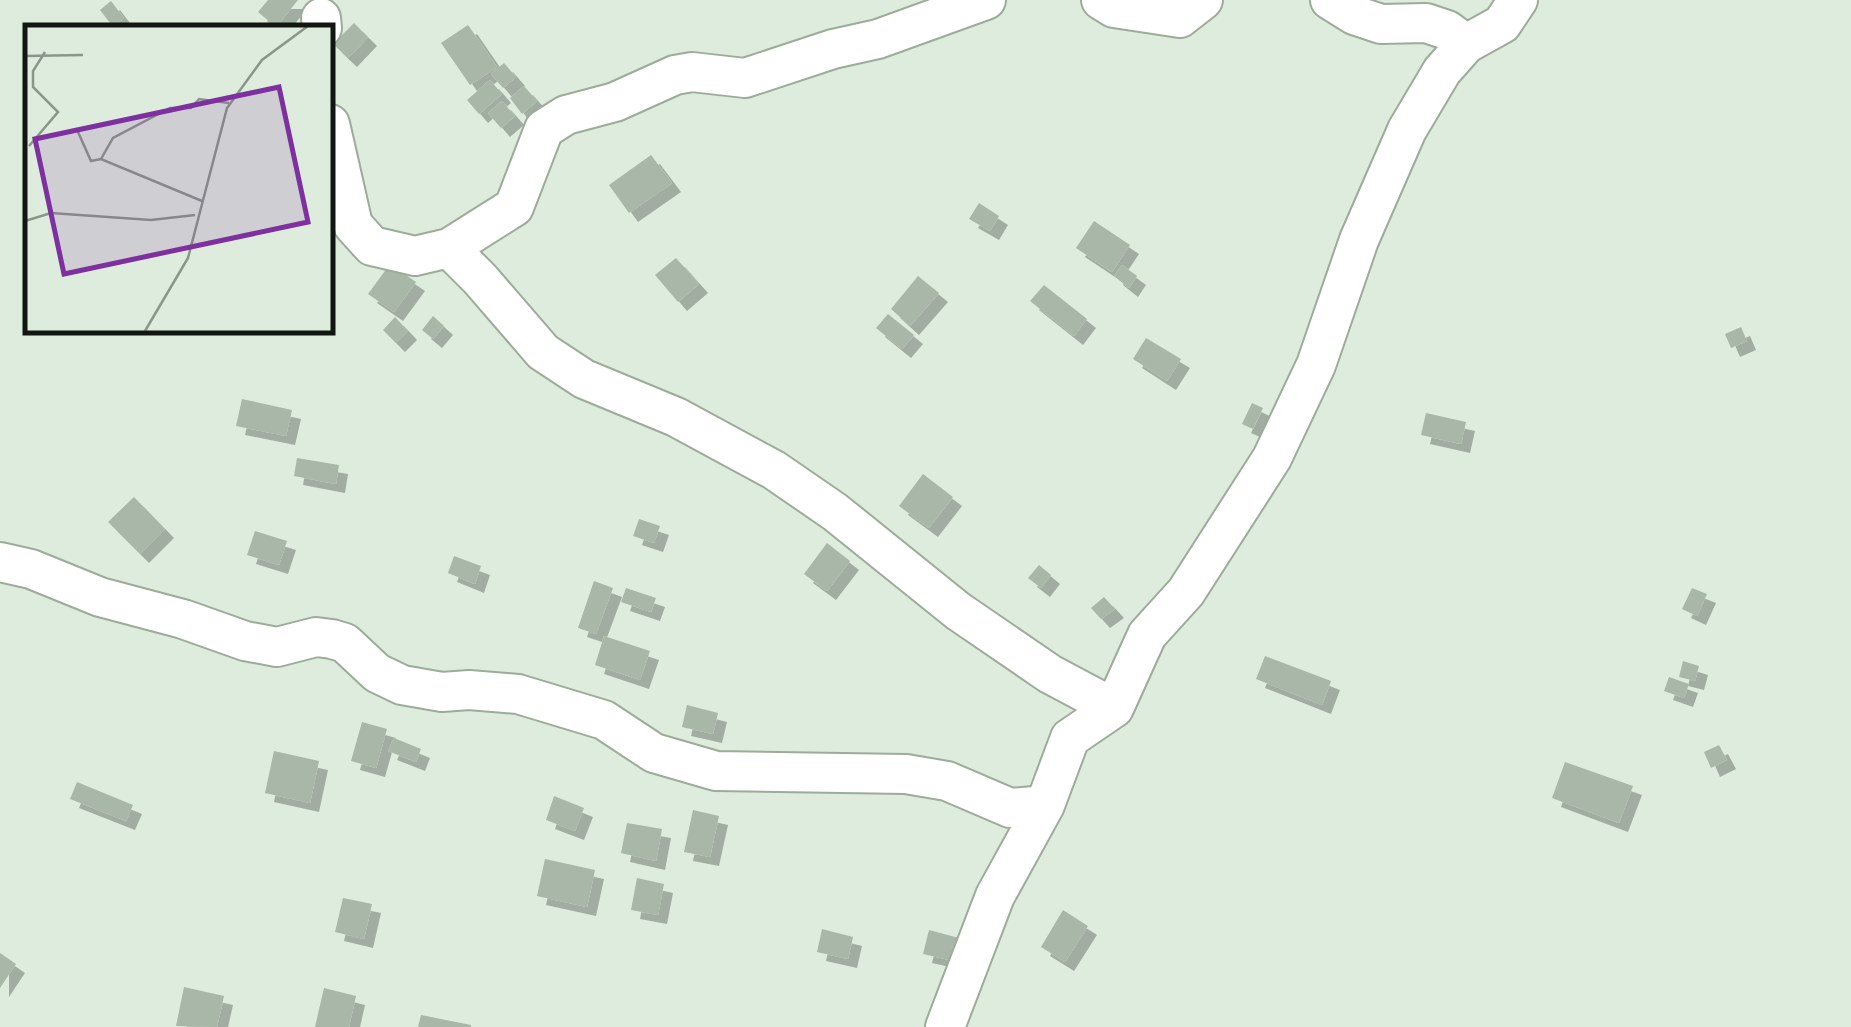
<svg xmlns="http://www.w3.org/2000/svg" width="1851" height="1027" font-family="Montserrat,sans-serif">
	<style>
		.building { fill: #a8b7a7; filter: url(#shadow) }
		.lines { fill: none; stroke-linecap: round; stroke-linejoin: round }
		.minor-casing { stroke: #9dab9b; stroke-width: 42 }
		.minor { stroke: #fff; stroke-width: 38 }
		.inset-road { fill: none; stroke: #8b968b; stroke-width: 2.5 }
		.view { fill: #7e30a0; fill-opacity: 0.15; stroke: #7e30a0; stroke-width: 5 }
		.inset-edge { fill: none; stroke: #111611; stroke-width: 5 }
	</style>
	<defs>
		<filter id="shadow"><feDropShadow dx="9" dy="9" stdDeviation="0" flood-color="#0004"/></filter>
	</defs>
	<rect width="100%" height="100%" fill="#ddecdc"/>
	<!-- building -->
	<path class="building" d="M268,0H298L276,27L258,12Z
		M111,1L124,18L113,27L100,10Z
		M354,23L368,37L348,58L333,44Z
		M468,25L497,67L470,85L441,43Z
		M504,63L516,77L503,88L491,74Z
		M490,80L502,94L479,114L467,100Z
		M524,86L537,101L522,114L510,98Z
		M502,101L515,116L501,128L488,113Z
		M651,155L672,183L629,213L609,185Z
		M979,203L999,216L990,231L969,219Z
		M1094,221L1130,245L1112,272L1076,248Z
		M676,258L699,284L678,302L655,275Z
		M390,264L416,282L394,312L368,294Z
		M1122,265L1137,276L1129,288L1114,276Z
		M918,276L939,293L910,326L891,309Z
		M1044,285L1087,319L1074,336L1030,301Z
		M888,314L914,335L902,349L876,328Z
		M433,316L444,326L433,339L422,330Z
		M395,317L408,331L396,343L383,330Z
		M1741,327L1747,341L1731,348L1725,334Z
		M1146,338L1181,359L1167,381L1133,359Z
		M242,399L292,410L286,436L236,426Z
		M1252,403L1263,408L1253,429L1242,424Z
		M1426,413L1466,422L1461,444L1421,435Z
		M297,458L339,465L336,484L294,476Z
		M923,474L953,497L929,528L899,506Z
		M134,497L165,529L140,554L108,522Z
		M639,519L660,526L654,543L633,536Z
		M255,531L287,541L279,565L247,555Z
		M827,543L850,561L827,591L804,574Z
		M454,556L481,566L475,584L448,573Z
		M1039,565L1051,575L1041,588L1028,578Z
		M594,581L613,588L596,634L578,628Z
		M626,588L656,598L651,612L621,602Z
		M1692,588L1707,594L1697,616L1682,609Z
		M1104,597L1115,609L1101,619L1091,608Z
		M604,636L650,651L640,680L595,665Z
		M1265,656L1331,681L1322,705L1256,679Z
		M1683,661L1699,666L1695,681L1679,677Z
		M1669,677L1689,684L1684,698L1664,691Z
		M687,705L718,713L713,734L682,727Z
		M362,722L387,729L376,768L351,761Z
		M394,738L421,749L416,762L388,751Z
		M1719,745L1727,760L1711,768L1704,752Z
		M274,751L319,761L310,803L265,793Z
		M1565,762L1633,786L1619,823L1552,798Z
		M77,782L133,805L126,821L70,799Z
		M554,796L584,808L575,831L546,820Z
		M693,810L719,816L710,857L684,852Z
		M627,823L662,829L656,861L621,853Z
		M545,859L595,870L587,907L537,896Z
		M637,878L664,884L658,915L631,910Z
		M343,898L372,904L364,939L335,932Z
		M1063,910L1088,926L1065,962L1041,947Z
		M822,929L853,937L848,959L817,952Z
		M929,930L959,938L954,961L923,954Z
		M0,953L16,964L0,988Z
		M184,987L224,996L217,1027L176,1026Z
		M324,988L356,996L349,1027H315Z
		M421,1015L471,1025V1027H418Z"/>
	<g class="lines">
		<defs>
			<path id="minor" d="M1101,0L1114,8L1180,18L1203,0
				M1330,0L1354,15L1381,24L1426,23L1447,30L1466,44
				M321,18L322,28
				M330,124L353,225L372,246L415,256L449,248L514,207L544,129L566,115L615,102L675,75L692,72L745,78L833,49L878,39L986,0
				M449,248L480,279L543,352L584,379L676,417L774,470L835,512L958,611L1050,674L1114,708
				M0,562L31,569L100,597L183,619L245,641L277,647L316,637L332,639L345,643L377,673L402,685L442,692L469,690L518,694L604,720L654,753L716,771L906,774L947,781L1010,808L1045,805
				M945,1027L995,896L1045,805L1070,738L1114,708L1147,635L1186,592L1272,458L1316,365L1359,240L1407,130L1442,71L1466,44L1502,24L1518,0"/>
		</defs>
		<!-- minor casing -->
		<use href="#minor" class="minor-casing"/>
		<!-- minor -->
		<use href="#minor" class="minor"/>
	</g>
	<!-- overview -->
	<g transform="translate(25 25)">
		<rect width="308" height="308" fill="#ddecdc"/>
		<path class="inset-road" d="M0,31L58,30M53,107L66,136L76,134L177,176M4,121L33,87L8,62V46L20,27M76,134L88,113L145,83H166L174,74L204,78M0,196L26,188L126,195L170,190M120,306L163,233L202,83L237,35L283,1"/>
		<path class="view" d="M254,62L283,197L39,249L10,114Z"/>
		<rect width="308" height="308" class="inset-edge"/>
	</g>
</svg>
